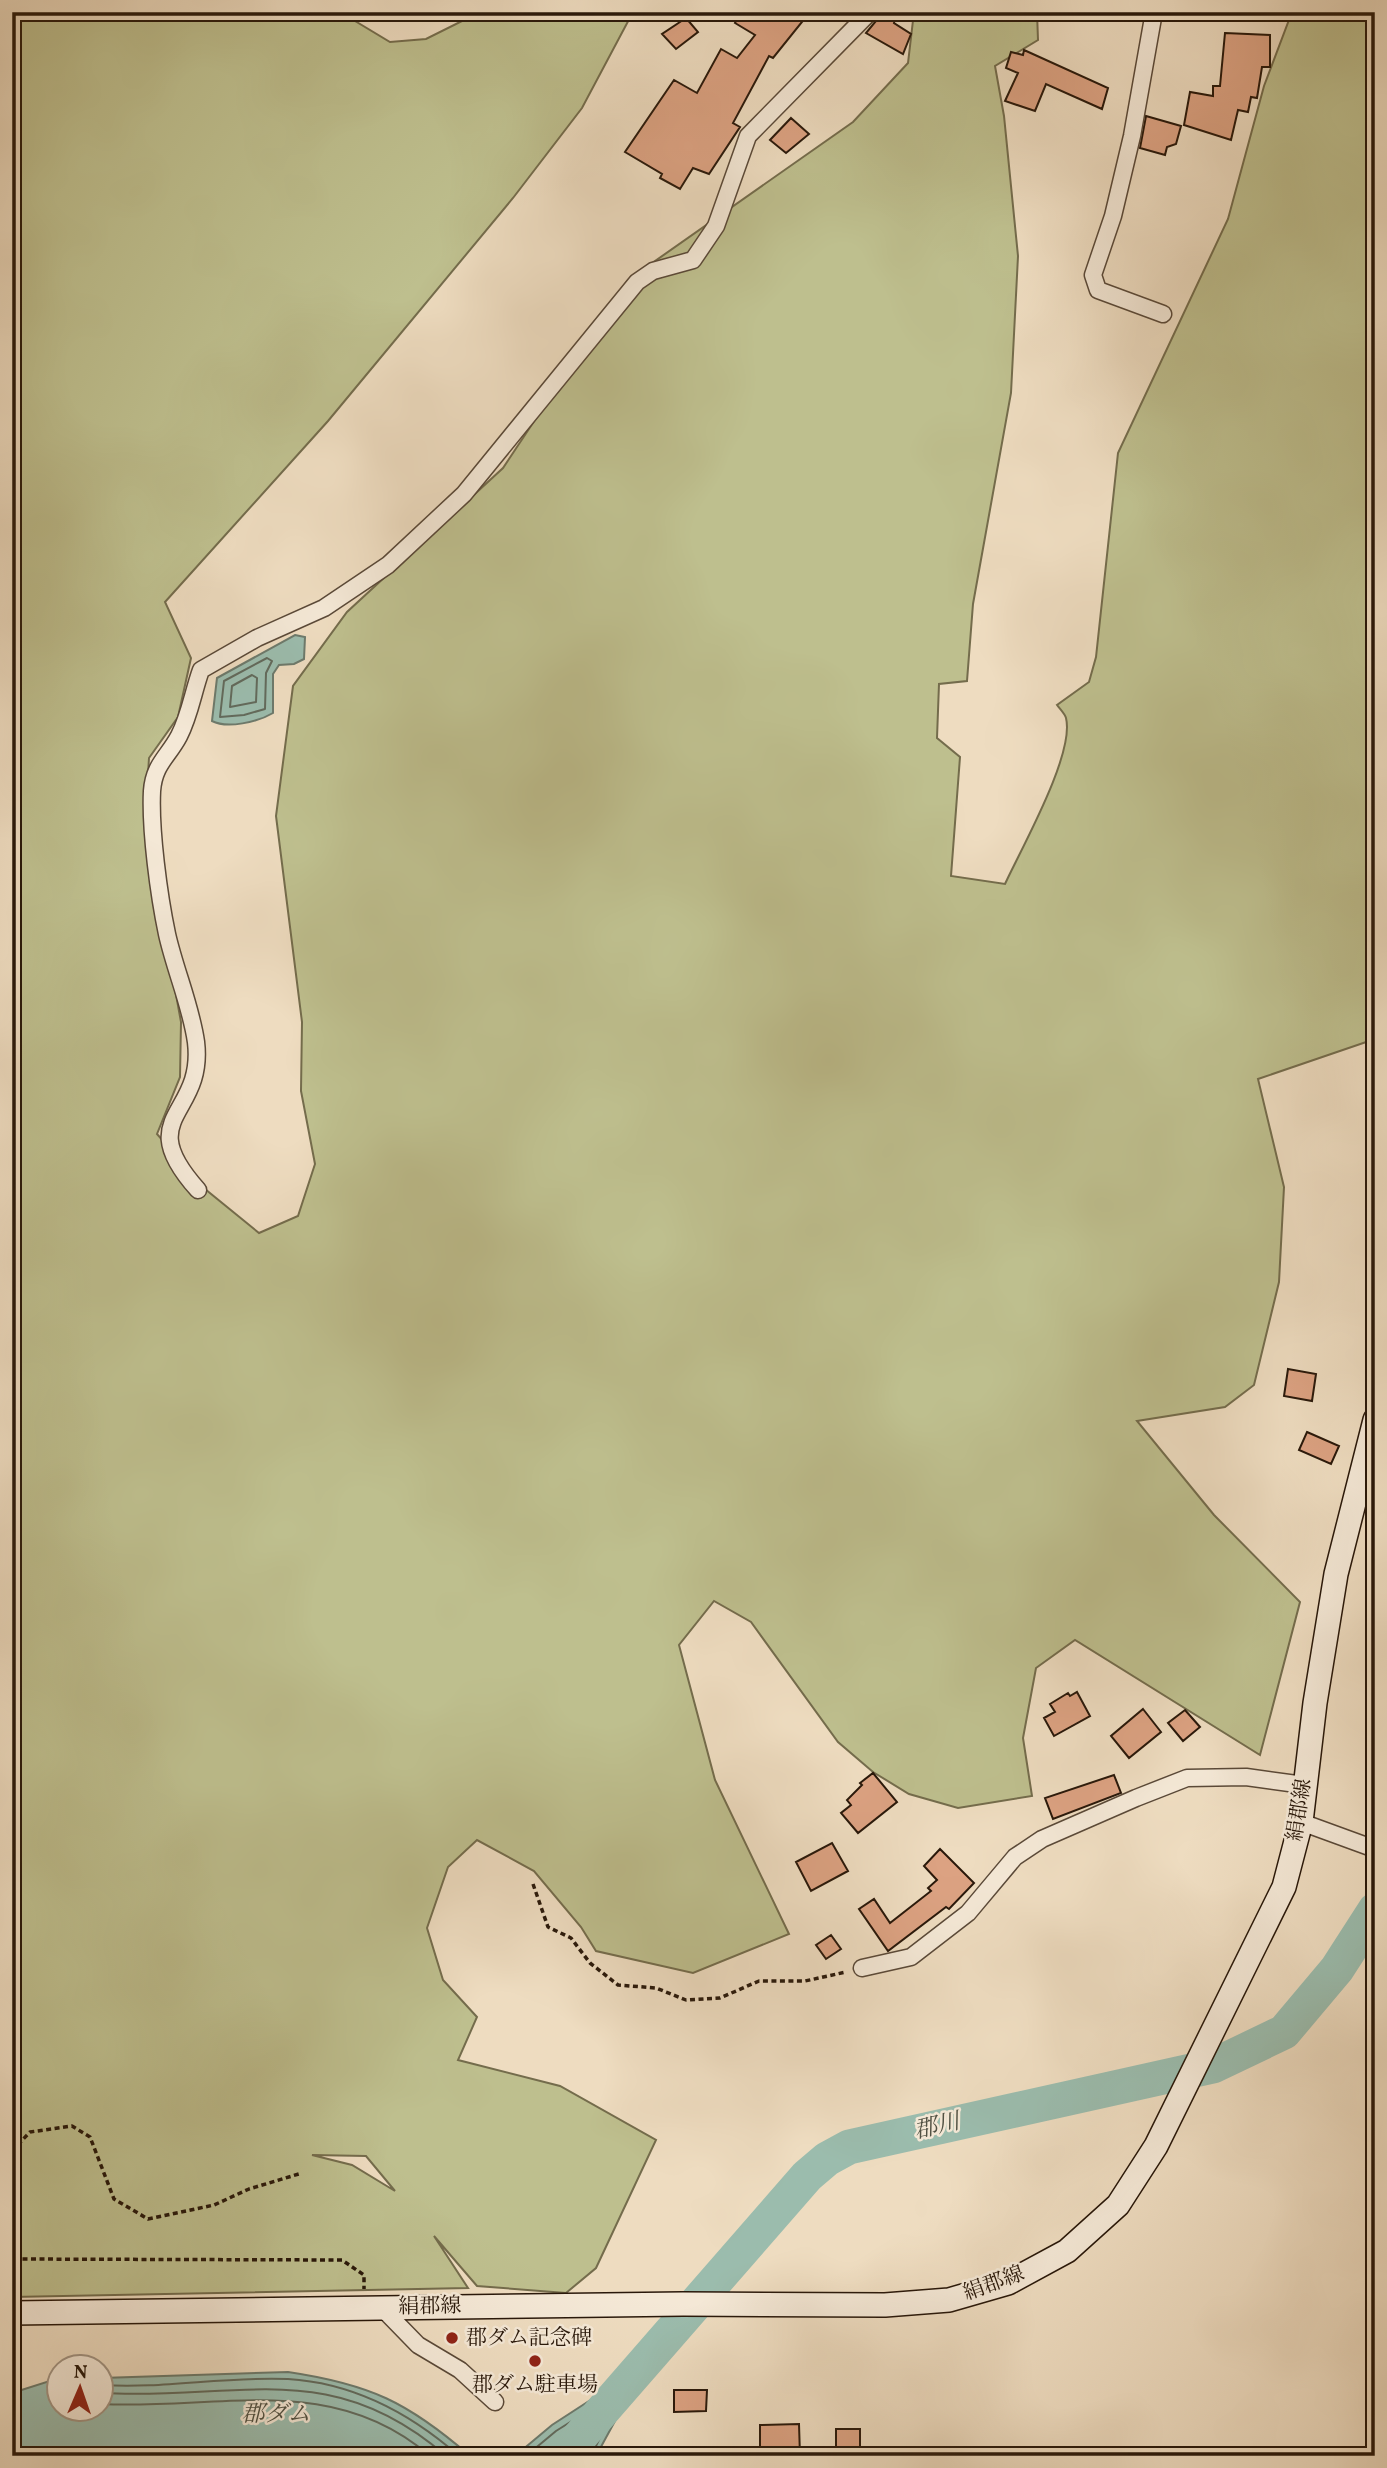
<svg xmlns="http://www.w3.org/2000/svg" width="1387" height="2468" font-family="Vollkorn,'Noto Serif JP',serif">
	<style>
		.green { fill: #bebf8e; stroke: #746c4c; stroke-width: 2; fill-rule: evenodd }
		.water { fill: #9bbcad; stroke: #6d7a6c; stroke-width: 2 }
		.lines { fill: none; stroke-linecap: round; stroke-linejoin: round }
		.shore { stroke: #626a5c; stroke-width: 2 }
		.river { stroke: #9bbcad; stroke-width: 35 }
		.building { fill: #dca282; stroke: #29180a; stroke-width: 2 }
		.minor-casing { stroke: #5a4938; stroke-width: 19 }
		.secondary-casing { stroke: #29180a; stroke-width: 26 }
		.path { stroke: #29180a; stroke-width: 3.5; stroke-dasharray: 5 3.5; stroke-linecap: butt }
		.minor { stroke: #f4e8d6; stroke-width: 16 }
		.secondary { stroke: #f4e8d6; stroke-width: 23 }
		.poi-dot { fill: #8f2418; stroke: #f4e8d6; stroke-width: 2.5 }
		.labels { text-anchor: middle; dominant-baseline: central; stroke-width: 5; stroke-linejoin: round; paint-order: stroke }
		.street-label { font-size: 21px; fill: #29180a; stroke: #f4e8d6 }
		.poi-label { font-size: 21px; fill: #29180a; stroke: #f4e8d6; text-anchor: start }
		.water-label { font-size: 23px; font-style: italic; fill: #515143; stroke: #f4e8d6 }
	</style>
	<rect width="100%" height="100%" fill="#eedcc0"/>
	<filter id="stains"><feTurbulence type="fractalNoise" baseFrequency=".00286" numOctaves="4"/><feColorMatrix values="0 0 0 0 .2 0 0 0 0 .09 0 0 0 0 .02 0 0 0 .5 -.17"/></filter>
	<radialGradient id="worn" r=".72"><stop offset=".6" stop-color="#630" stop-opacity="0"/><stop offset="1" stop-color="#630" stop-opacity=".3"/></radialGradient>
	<!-- green -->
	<path class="green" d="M12,12H340L390,42L426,39L480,12H633L582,108L513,198L328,421L165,602L191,658L178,717L149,758L145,824L181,1022L180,1077L157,1134L205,1189L259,1233L298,1216L315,1164L301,1091L302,1022L276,816L293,686L347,612L503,468L628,280L853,122L908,63L914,12H1037L1038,40L995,66L1004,116L1018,256L1011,393L973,604L967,681L939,684L937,738L960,757L951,876L1005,884C1021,849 1075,754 1066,718C1065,714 1060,709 1057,705L1089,682L1096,657L1118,453L1228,219L1264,86L1292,12H1375V1039L1258,1079L1284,1187L1279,1282L1254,1385L1225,1407L1137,1421L1214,1515L1300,1602L1260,1755L1075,1640L1036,1668L1023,1738L1032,1796L958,1808L909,1794L873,1772L838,1742L751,1622L714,1601L679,1645L715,1780L789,1934L693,1973L596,1951L581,1927L534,1871L477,1840L448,1867L427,1928L443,1980L477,2017L458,2060L560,2086L656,2140L596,2268L566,2293L477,2286L434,2236L468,2288L12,2297ZM312,2155L366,2156L395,2191L352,2165Z"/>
	<!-- water -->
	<path class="water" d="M295,635L305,637L304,659L294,664L279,665L273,674V713C258,722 227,729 212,721L217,678Z
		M646,2364L596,2456H515L552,2425Z
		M288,2372C369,2384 408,2402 470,2456H12V2393L59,2378L60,2408H102V2378Z"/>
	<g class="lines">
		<!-- shore -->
		<path class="shore" d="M267,658L272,661L266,673L265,709L244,715L220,717L224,681Z
			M252,675L257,678L256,702L230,707L232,686Z
			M102,2385C163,2389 226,2376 288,2379C354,2383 410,2413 459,2456
			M102,2393C236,2401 330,2355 446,2456
			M102,2404C217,2410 332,2371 430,2456
			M526,2456L556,2431L618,2392L620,2397L591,2456
			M540,2456L594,2418L596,2423L582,2456"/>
		<!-- river -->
		<path class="river" d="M563,2456L807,2176L827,2159L849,2147L1213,2066L1284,2032L1337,1969L1375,1910"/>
	</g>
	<!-- building -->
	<path class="building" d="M741,12H810L773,58L769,56L733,123L740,127L709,174L693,168L680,189L660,178L662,174L625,152L674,80L697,93L721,49L737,58L755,35L735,23Z
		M880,16L896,17L894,23L911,34L903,54L866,33Z
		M686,18L698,32L676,49L662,34Z
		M1225,33L1270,35V67H1262L1257,98L1251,97L1248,112L1238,110L1231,140L1184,125L1190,92L1213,96V86H1220Z
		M1024,50L1108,88L1102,109L1046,84L1035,111L1005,101L1018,73L1006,68L1011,52L1023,55Z
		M1146,116L1181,126L1176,144L1167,147L1165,155L1140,148Z
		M791,118L809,134L786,153L770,140Z
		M1288,1369L1316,1374L1312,1401L1284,1396Z
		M1307,1432L1339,1446L1331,1464L1299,1450Z
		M1077,1692L1090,1716L1054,1736L1044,1718L1055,1712L1050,1704L1068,1693L1070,1696Z
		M1143,1709L1161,1732L1129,1758L1111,1736Z
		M1185,1710L1200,1727L1183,1741L1168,1723Z
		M873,1773L897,1802L858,1833L841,1813L851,1805L847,1800L862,1785L860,1783Z
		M1114,1775L1121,1793L1053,1819L1045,1798Z
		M832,1843L848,1871L811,1891L796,1862Z
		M940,1849L974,1883L949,1909L946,1907L888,1951L859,1909L874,1899L890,1923L931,1891L928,1888L937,1880L924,1866Z
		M831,1935L841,1949L826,1959L816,1945Z
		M674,2390H707L706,2411L674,2412Z
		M799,2424L800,2456H760V2425Z
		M836,2429H860V2456H836Z"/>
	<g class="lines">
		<defs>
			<path id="minor" d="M1154,12L1132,136L1113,216L1093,275L1098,290L1163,314
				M198,1190C131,1115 205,1117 196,1042C191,1006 175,970 167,934C159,896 150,830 152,791C154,764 168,757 179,736C190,715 193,692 201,670L257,638L324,608L388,565L464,494L637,282L653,271L693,260L716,226L748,136L870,12
				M1301,1822L1375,1849
				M862,1968L911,1957L968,1913L1015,1857L1042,1839L1136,1798L1187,1778L1246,1777L1304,1785
				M382,2308L418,2345L460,2370L495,2402"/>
			<path id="secondary" d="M12,2313L683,2304L885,2305L949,2300L1008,2283L1067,2251L1118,2205L1156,2146L1284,1887L1301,1822L1315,1703L1336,1574L1375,1420"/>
		</defs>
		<!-- minor casing -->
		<use href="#minor" class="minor-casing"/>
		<!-- secondary casing -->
		<use href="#secondary" class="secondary-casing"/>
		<!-- path -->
		<path class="path" d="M533,1884L548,1927L571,1938L590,1963L618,1985L656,1988L686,2000L720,1998L759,1981H805L846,1972
			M12,2151L30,2132L72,2126L90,2137L114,2199L148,2219L214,2205L249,2189L302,2173
			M14,2259L342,2260L364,2275V2289"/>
		<!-- minor -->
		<use href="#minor" class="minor"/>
		<!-- secondary -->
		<use href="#secondary" class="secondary"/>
	</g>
	<!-- markers -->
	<g class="poi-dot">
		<circle cx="452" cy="2338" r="7"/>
		<circle cx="535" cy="2361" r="7"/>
	</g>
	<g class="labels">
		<!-- street labels -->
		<g class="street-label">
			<text transform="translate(1300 1810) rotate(-81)">絹郡線</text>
			<text transform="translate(994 2284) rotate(-20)">絹郡線</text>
			<text transform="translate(430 2307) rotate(-1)">絹郡線</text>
		</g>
		<!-- poi labels -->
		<g class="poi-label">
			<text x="466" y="2338">郡ダム記念碑</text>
			<text x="535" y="2385" text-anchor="middle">郡ダム駐車場</text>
		</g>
		<!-- water labels -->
		<g class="water-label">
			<text transform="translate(937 2127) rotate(-13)">郡川</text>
			<text x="276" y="2415">郡ダム</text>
		</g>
	</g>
	<!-- margin -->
	<rect width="1387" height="2468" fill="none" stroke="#eedcc0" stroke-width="42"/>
	<rect x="14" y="14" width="1359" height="2440" fill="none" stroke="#29180a" stroke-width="3.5"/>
	<rect x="21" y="21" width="1345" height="2426" fill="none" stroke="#29180a" stroke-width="2"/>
	<!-- north arrow -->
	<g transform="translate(80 2388) rotate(2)"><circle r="33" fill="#f4e8d6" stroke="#a39584" stroke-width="2"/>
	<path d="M0-5L12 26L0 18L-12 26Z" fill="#8f2418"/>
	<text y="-10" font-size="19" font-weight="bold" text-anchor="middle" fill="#29180a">N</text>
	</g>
	<rect width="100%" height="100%" filter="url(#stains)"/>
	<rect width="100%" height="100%" fill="url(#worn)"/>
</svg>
